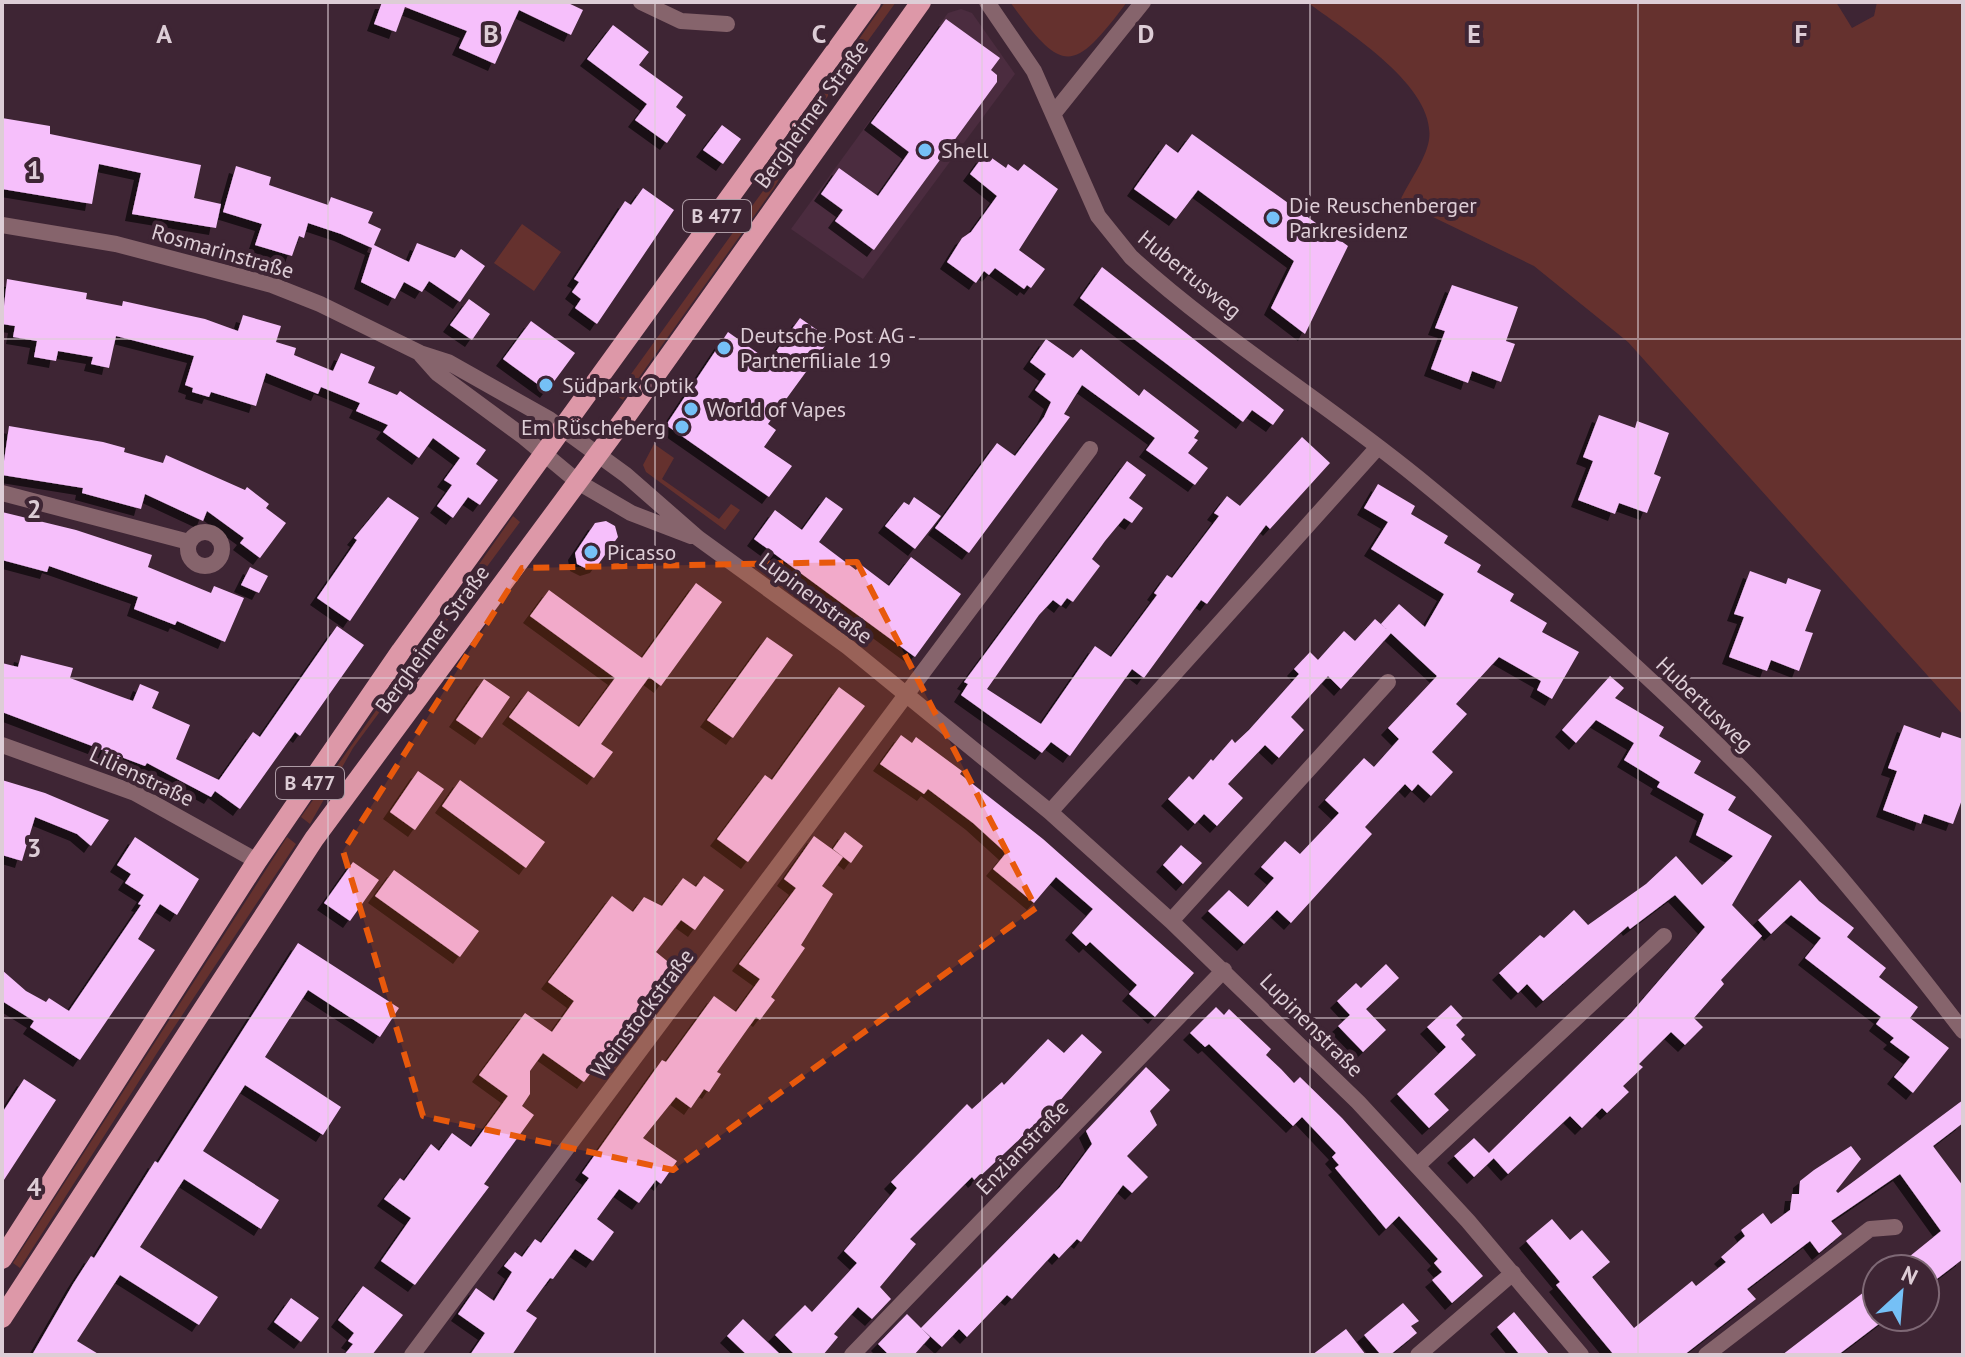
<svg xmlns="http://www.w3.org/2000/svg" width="1965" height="1357" font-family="'PT Sans',sans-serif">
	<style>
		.built { fill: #4b2c3f }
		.green { fill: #65312e }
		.building { fill: #f6bffb; filter: url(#shadow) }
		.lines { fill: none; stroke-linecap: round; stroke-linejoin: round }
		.street { stroke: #86646c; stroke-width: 16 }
		.primary { stroke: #dd98a8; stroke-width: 20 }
		.marked { fill: #e8590c; fill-opacity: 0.2; stroke: #e8590c; stroke-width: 6; stroke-dasharray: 16 10; stroke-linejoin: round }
		.grid { fill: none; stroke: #ddcdd6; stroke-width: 2; stroke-opacity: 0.55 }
		.poi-dot { fill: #75c0f6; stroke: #3e2534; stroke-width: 3 }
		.labels { text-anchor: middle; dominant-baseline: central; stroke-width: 8; stroke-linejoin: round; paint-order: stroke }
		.shield { fill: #3e2534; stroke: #ad9ba5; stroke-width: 2 }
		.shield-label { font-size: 20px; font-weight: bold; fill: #ddcdd6 }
		.street-label { font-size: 22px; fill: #ddcdd6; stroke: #3e2534 }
		.poi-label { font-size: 22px; fill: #ddcdd6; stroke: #3e2534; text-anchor: start }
		.grid-label { font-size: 26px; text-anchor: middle; font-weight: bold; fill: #ddcdd6; stroke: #3e2534; stroke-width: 8; stroke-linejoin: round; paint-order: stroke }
	</style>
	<defs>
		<filter id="shadow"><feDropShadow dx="-7" dy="7" stdDeviation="0" flood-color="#0009"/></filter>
	</defs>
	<rect width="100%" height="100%" fill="#3e2534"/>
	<!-- built -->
	<path class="built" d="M961,9L972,13L1015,74L863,279L791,229L948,13Z"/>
	<!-- green -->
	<path class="green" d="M885,2H896L820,107L774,188L623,400L616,395L778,170L822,92Z
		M1010,2H1127C1073,74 1063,75 1010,2Z
		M1307,2H1836L1852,28L1874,16L1877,2H1956L1963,6V715L1628,342L1534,266L1400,201C1408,183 1426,159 1429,140C1437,86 1344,30 1307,2Z
		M522,224L561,252L534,291L494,263Z
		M654,444L674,458L662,479L719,519L731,504L740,510L725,530L646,472L643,465Z
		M513,516L520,522L353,748L310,824L301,817Z
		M287,837L296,844L157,1053L20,1268L13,1263Z"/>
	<!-- building -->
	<path class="building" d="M382,2H566L583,10L571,35L519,10L495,64L459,48L467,31L405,7L396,32L374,24Z
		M946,19L1000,58L991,70L997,75V82L874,250L835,221L843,210L821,194L839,168L878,196L909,152L871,123Z
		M613,25L649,52L639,65L683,97L676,107L686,115L667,143L635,120L647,104L587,59Z
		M2,118L50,126V134L201,165L194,198L221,204L216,228L132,214L141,173L99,164L92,204L2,189Z
		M722,125L741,139L723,164L703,150Z
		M1192,134L1348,246L1305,334L1271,308L1294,261L1198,190L1176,219L1134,189L1166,144L1178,153Z
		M983,156L987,159L989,156L1006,168L1008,164L1018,171L1024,164L1058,189L1019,250L1045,269L1031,288L1027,285L1024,289L995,268L989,275L984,271L976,283L947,262L962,238L971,232L997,196L970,174Z
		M236,166L271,177L269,185L328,205L331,197L373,212L368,223L381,229L374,245L409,262L417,243L455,258L461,249L485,266L460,302L429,281L422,292L404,282L395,299L361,282L372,248L341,234L308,223L304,238L299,236L292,256L255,245L262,224L223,212Z
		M643,188L674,210L597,324L575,308L581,299L572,292L579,282L574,279L625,201L631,205Z
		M1102,267L1284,410L1273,425L1252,410L1243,422L1080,298Z
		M7,279L87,293L86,299L122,306L123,301L205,319L238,331L243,315L281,326L276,342L296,348L294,355L333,371L341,353L375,367L368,383L397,395L400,391L486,450L476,464L498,480L480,505L468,497L453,518L437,506L452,485L444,480L460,458L433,438L419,458L383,432L388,425L356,411L360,403L321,387L318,394L266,373L256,406L211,392L209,397L192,392L193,388L185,385L194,356L116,336L109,368L91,364L93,357L58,351L56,361L34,357L37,341L13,337L15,326L2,324Z
		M1452,285L1518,307L1506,341L1515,344L1501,382L1472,371L1468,383L1431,369L1445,331L1435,328Z
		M469,299L490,314L472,340L450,325Z
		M800,318L830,339L768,424L776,430L764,447L792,466L769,497L666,425L728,332L769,361Z
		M531,321L575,353L547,391L503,359Z
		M1046,339L1073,358L1081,349L1139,396L1144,389L1199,431L1194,438L1198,440L1188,453L1208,468L1195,485L1146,450L1155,438L1082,385L1064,414L1070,417L969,553L935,528L997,443L1015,456L1044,417L1051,402L1035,390L1046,374L1030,362Z
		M1599,415L1635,428L1637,421L1669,433L1654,474L1661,477L1647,513L1619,503L1615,514L1578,500L1593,461L1583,457Z
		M9,426L103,442L125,448L124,452L163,463L166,455L245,490L247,487L269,504L266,508L286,523L260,558L240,543L244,538L207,511L203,521L145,494L141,509L82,493L83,488L2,475Z
		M1302,437L1330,463L1270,529L1266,525L1207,604L1201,600L1144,678L1132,669L1070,756L1051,742L1042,753L961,695L968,684L964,682L1127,461L1146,475L1129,498L1143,508L1132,523L1124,518L1105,541L1092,559L1100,566L1073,602L1067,598L1061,606L1053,600L1039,615L987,689L1041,724L1095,646L1111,657L1157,595L1154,593L1167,575L1172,578L1219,516L1214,513L1227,496L1240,506Z
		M1378,484L1415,506L1411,514L1448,536L1444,543L1481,565L1477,572L1514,594L1510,601L1547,623L1542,632L1579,652L1552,699L1537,690L1541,681L1499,657L1456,704L1467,714L1432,752L1453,772L1431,796L1418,784L1412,791L1405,784L1365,827L1372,834L1291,923L1277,910L1244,944L1208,911L1229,890L1248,907L1274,878L1261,867L1285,841L1300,854L1339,813L1325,800L1364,758L1374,767L1399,739L1388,728L1437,676L1381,624L1399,604L1425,627L1444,594L1371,549L1388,522L1364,508Z
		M388,497L419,518L350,621L317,598L357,540L354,538Z
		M826,497L843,509L819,542L856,570L860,564L889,586L911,557L961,594L915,657L754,539L775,510L802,530Z
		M914,497L941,516L915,549L885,526L904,502L909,505Z
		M2,512L76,530L152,555L148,567L211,593L214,586L244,598L225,642L177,621L175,625L134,609L138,597L49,566L47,572L2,560Z
		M606,521L615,526L618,537L597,566L587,569L577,564L575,553L595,523Z
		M250,567L268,576L259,593L241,585Z
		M1750,571L1786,584L1788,578L1821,590L1805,631L1813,633L1799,671L1771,660L1767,671L1729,657L1744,617L1734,614Z
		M696,583L722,602L661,686L649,677L601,744L613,752L594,778L509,717L528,691L579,727L615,678L530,616L549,590L642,658Z
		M1375,619L1391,633L1341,689L1328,676L1291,717L1304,730L1279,758L1265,745L1228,784L1243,798L1217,826L1204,814L1195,824L1168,799L1189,776L1193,780L1211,759L1213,761L1232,739L1235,743L1249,730L1299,674L1294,669L1310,652L1318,660L1344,631L1355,641Z
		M337,626L364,645L300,736L295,732L240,809L215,791L211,797L147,763L145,766L2,712V663L18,667L21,655L73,668L70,678L133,701L140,684L159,692L152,708L190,725L176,759L219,780L253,732L260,737Z
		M767,637L793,655L733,738L707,720Z
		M1610,676L1624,688L1615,698L1664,727L1659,736L1701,761L1694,773L1736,797L1728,810L1772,836L1732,905L1762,936L1721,980L1724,984L1694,1018L1703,1027L1685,1045L1671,1032L1639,1064L1643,1067L1623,1086L1629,1092L1607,1113L1602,1108L1582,1128L1570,1116L1508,1174L1489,1153L1631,1013L1705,927L1675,895L1630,929L1628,926L1543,1001L1527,984L1518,993L1499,973L1540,935L1544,938L1574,910L1588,925L1646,884L1676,856L1702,885L1733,856L1696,835L1704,814L1657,787L1660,782L1624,760L1634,743L1596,720L1576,743L1562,730Z
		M484,679L510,697L482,738L456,720Z
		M839,687L865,706L748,862L717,839L765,775L772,780Z
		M1904,725L1940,738L1942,732L1963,739V797L1953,824L1924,814L1921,824L1883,810L1897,771L1888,768Z
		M901,735L912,743L916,737L962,771L960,774L1043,839L1194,973L1155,1017L1129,994L1137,985L1090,942L1086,946L1072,933L1093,909L1056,877L1034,903L993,869L1006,853L973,823L928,789L924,794L880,764Z
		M418,771L444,789L415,830L390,812Z
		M2,780L45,793L109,820L91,846L77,834L35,817L22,861L2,855Z
		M460,780L545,842L526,868L442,806Z
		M845,832L863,846L851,863L833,849Z
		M814,836L843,857L822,886L833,894L801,945L805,948L771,997L775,1000L760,1020L756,1017L717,1072L721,1074L709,1092L704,1089L691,1108L676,1097L643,1138L677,1161L661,1184L656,1180L639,1203L619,1189L597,1219L614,1232L593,1261L575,1249L553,1279L550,1278L526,1311L537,1318L512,1355H470L485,1333L458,1314L476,1288L494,1301L512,1272L504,1266L515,1252L522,1257L535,1239L541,1243L589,1178L582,1173L662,1060L666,1062L714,996L736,1012L760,979L739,964L796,888L784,879Z
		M135,837L199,879L177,915L160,904L138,939L155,950L80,1060L30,1027L34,1021L2,1001V970L26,991L46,1002L49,998L69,1011L141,905L138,904L144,895L125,883L131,874L117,865Z
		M1181,845L1202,863L1183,884L1163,865Z
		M353,862L379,880L350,921L324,903Z
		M394,870L479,931L460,957L375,896Z
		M704,876L724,890L695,930L681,920L656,952L672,965L584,1082L543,1053L530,1071V1094L522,1106L534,1115L484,1184L489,1187L415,1285L381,1261L411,1218L384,1199L400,1178L404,1181L431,1144L439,1151L452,1133L471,1147L508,1096L479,1075L525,1013L552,1032L574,1001L548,982L612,896L633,912L644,897L662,906L683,878L696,887Z
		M1800,880L1819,901L1854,928L1847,937L1886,968L1879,977L1918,1007L1910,1018L1949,1048L1913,1093L1894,1077L1910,1057L1890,1042L1894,1038L1876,1024L1881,1017L1805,958L1821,938L1791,915L1771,934L1758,920Z
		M298,943L399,1008L380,1037L308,990L265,1057L341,1107L323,1135L245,1085L203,1151L279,1200L261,1229L184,1179L140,1247L218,1297L199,1325L120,1275L77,1341L100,1355H32L73,1284L91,1256L94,1258L155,1161L158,1163Z
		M1386,964L1399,978L1366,1009L1386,1030L1363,1052L1338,1026L1350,1015L1337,1001L1356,983L1361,988Z
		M1451,1005L1463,1018L1456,1025L1465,1035L1461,1039L1476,1055L1434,1094L1449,1110L1429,1128L1397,1094L1446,1047L1427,1027Z
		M1216,1007L1224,1015L1229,1009L1271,1049L1266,1055L1281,1069L1294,1083L1300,1077L1342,1118L1483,1276L1452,1303L1432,1280L1442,1272L1434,1263L1438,1259L1399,1216L1386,1229L1335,1168L1339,1165L1332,1157L1336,1153L1302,1117L1293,1126L1209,1044L1205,1047L1190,1033Z
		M1082,1034L1102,1052L1058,1103L975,1181L972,1177L910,1239L916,1244L880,1287L891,1299L872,1319L858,1307L834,1334L838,1337L823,1355H795L775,1335L805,1305L812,1312L857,1263L844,1251L897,1188L891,1182L967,1104L972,1109L1002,1082L1004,1085L1048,1039L1064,1053Z
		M1146,1067L1170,1090L1150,1111L1157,1125L1127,1156L1148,1177L1132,1193L1123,1185L1081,1242L1077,1239L1059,1258L1054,1253L1012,1299L1007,1295L967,1337L959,1329L942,1347L921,1328L1060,1187L1092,1144L1086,1131Z
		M24,1079L56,1100L2,1183V1113Z
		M1963,1100V1123L1933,1146L1963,1186V1259L1925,1288V1269H1894L1941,1231L1900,1174L1831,1221L1842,1234L1819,1253L1810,1241L1747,1289L1756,1299L1684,1355H1614L1556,1285L1560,1282L1526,1241L1552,1219L1570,1240L1582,1230L1610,1262L1592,1277L1634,1328L1692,1281L1696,1286L1726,1262L1721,1257L1745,1236L1741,1230L1763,1213L1771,1224L1790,1210L1792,1194H1799L1800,1181L1814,1170L1851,1146L1861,1159L1836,1191L1838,1193Z
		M1474,1138L1494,1158L1474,1177L1454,1156Z
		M1877,1282V1317H1888L1838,1355H1782Z
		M363,1286L403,1315L372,1355H344L353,1344L348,1341L354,1333L338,1320Z
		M291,1298L319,1318L301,1342L274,1322Z
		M1403,1303L1419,1321L1411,1326L1417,1333L1390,1355H1381L1364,1335Z
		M1514,1312L1529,1330L1550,1355H1520L1497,1327Z
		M907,1314L930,1337L914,1355H889L878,1344Z
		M743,1319L781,1355H747L727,1336Z
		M1346,1329L1366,1355H1312Z"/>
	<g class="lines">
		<!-- street -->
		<path class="street" d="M641,2L681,21L727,24
			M987,2L1034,71L1098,216L1131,257C1220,338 1325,402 1418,478C1534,573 1649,674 1754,781C1829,859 1897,945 1963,1031
			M1054,113L1143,2
			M2,225L116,244L272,285L320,304L420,353L448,362L549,419L626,475L698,538L848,647L1050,812L1171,921L1358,1102L1468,1221L1581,1355
			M421,355L437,373L524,437L578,482L631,513L691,536
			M2,493L189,542
			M188 549a17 17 0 1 1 34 0a17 17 0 1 1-34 0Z
			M2,745L135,793L257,861
			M1050,812L1378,447
			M1171,921L1388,682
			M1417,1166L1664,936
			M412,1355L1090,449
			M852,1355L1224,970
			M1418,1355L1513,1273
			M1706,1355L1870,1229L1895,1227"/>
		<!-- primary -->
		<path class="primary" d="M2,1259L257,861L401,651L871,2
			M2,1318L314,839L627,415L921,2"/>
	</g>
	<!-- marked area -->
	<path class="marked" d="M857,562L1036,908L673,1170L423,1116L343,851L522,568Z"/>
	<!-- grid -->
	<path class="grid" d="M328,2V1355M655,2V1355M982,2V1355M1310,2V1355M1638,2V1355M2,339H1963M2,678H1963M2,1018H1963"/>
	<!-- markers -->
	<g class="poi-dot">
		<circle cx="925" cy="150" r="8"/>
		<circle cx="1273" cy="218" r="8"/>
		<circle cx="724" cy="348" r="8"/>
		<circle cx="546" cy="385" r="8"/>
		<circle cx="691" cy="409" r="8"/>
		<circle cx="682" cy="427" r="8"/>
		<circle cx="591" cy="552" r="8"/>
	</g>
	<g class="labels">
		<!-- shield labels -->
		<g class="shield">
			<rect x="683" y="200" width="68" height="32" rx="6"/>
			<rect x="276" y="767" width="68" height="32" rx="6"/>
		</g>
		<g class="shield-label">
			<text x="717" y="216">B 477</text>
			<text x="310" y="783">B 477</text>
		</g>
		<!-- street labels -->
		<g class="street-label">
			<text transform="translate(811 114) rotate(-54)">Bergheimer Straße</text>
			<text transform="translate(223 251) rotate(16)">Rosmarinstraße</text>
			<text transform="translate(1190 274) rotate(39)">Hubertusweg</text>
			<text transform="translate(816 598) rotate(37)">Lupinenstraße</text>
			<text transform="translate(432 639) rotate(-54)">Bergheimer Straße</text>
			<text transform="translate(1705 704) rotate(44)">Hubertusweg</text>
			<text transform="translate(142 776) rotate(25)">Lilienstraße</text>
			<text transform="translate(642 1013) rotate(-53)">Weinstockstraße</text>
			<text transform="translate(1312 1025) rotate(45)">Lupinenstraße</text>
			<text transform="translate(1022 1147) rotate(-46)">Enzianstraße</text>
		</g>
		<!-- poi labels -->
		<g class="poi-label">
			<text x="941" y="150">Shell</text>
			<text x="1289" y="205">Die Reuschenberger<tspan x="1289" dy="25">Parkresidenz</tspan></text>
			<text x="740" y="335">Deutsche Post AG -<tspan x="740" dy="25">Partnerfiliale 19</tspan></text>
			<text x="562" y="385">Südpark Optik</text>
			<text x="707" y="409">World of Vapes</text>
			<text x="666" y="427" text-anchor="end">Em Rüscheberg</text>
			<text x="607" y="552">Picasso</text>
		</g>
	</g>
	<g class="grid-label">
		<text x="164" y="43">A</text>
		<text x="491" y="43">B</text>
		<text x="819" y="43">C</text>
		<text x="1146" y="43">D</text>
		<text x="1474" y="43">E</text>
		<text x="1801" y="43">F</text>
		<text x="34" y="179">1</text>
		<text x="34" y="518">2</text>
		<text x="34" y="857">3</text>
		<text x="34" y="1196">4</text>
	</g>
	<!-- border -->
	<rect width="1965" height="1357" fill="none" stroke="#ddcdd6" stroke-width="8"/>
	<!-- north arrow -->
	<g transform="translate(1901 1293) rotate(26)"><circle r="38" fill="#3e2534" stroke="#7e6875" stroke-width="2"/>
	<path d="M0-6L14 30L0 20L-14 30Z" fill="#75c0f6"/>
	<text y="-12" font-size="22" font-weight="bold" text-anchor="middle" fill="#ddcdd6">N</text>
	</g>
</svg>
